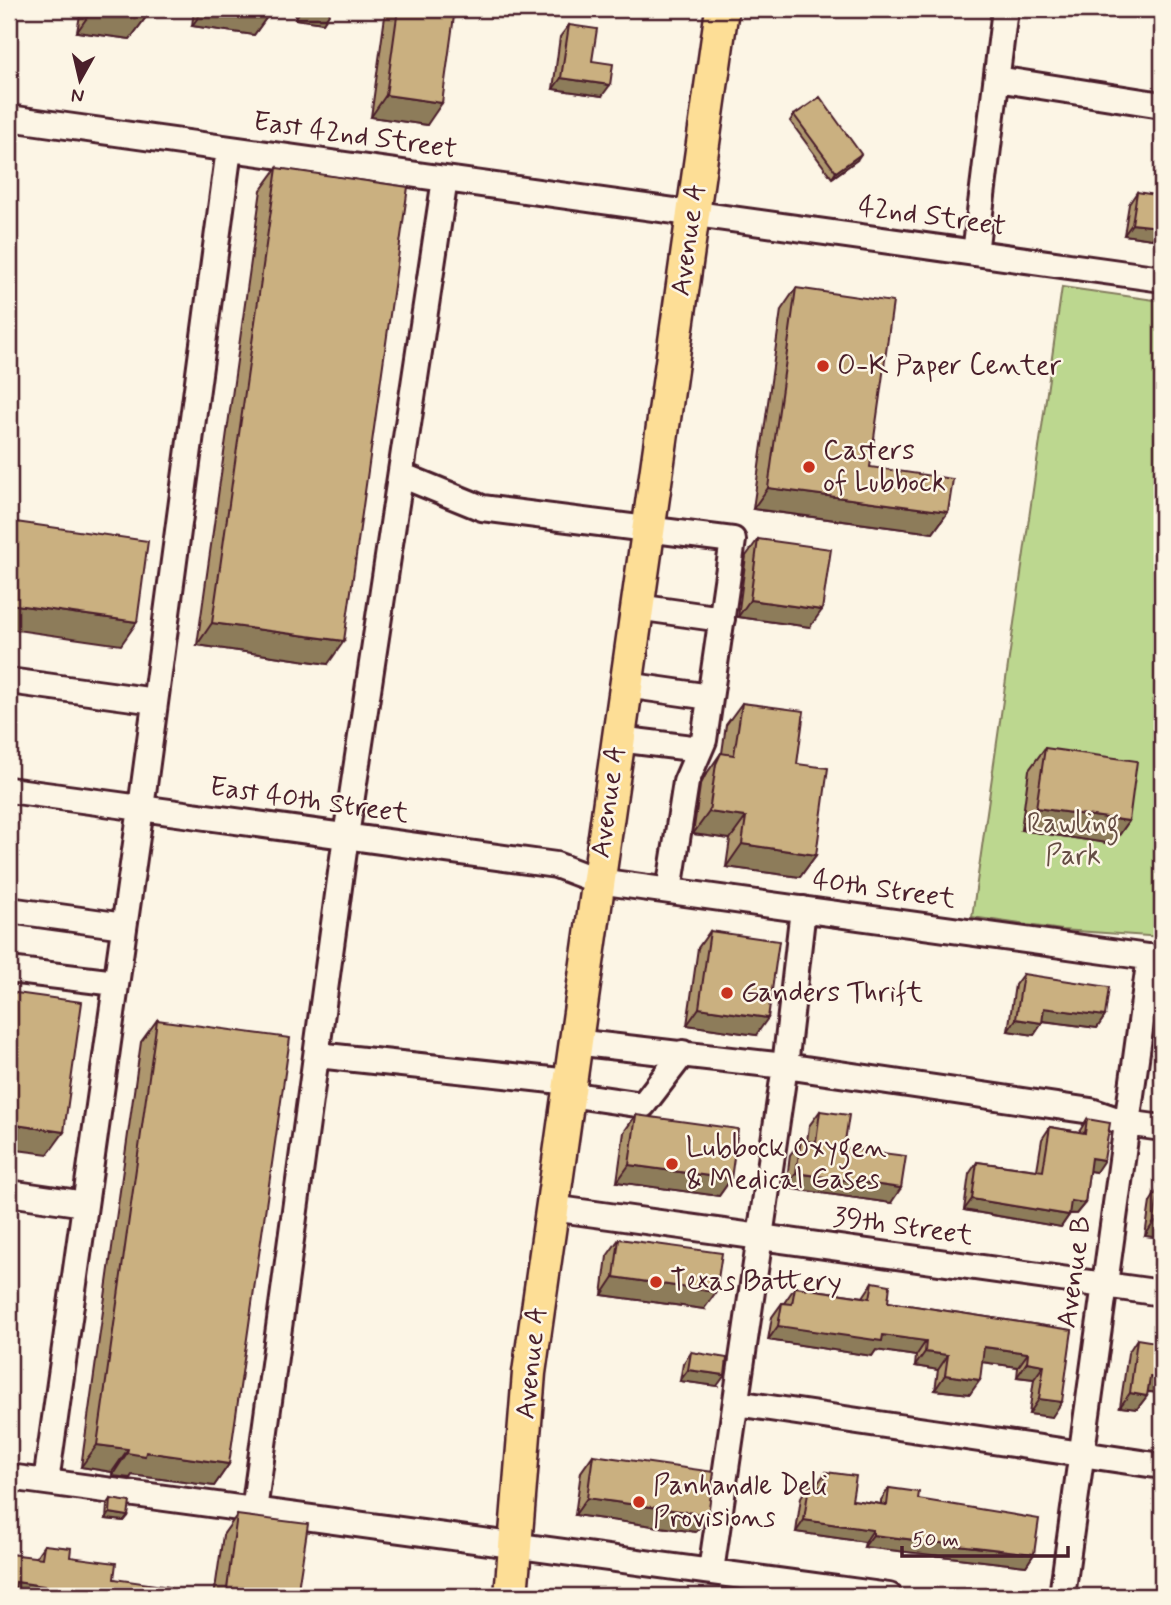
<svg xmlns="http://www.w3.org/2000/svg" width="1171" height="1605" font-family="Mynerve,sans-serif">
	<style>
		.green { fill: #bcd78f; stroke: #837b5d; stroke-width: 2 }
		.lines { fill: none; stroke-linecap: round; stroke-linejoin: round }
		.minor-casing { stroke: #4a1f2b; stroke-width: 30 }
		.major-casing { stroke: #4a1f2b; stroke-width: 37 }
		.minor { stroke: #fcf5e5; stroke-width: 24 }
		.major { stroke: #fdde96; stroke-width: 32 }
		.wall { fill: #ae976e; stroke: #4a1f2b; stroke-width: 2 }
		.shaded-wall { fill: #8d7b5a; stroke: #4a1f2b; stroke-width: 2 }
		.building { fill: #cab080; stroke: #4a1f2b; stroke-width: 2 }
		.poi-dot { fill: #c8321e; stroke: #fcf5e5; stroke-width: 2.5 }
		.labels { text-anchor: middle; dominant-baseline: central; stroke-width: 5; stroke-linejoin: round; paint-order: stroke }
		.street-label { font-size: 28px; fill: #4a1f2b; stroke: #fcf5e5 }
		.poi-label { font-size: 28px; fill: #4a1f2b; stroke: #fcf5e5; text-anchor: start }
		.park-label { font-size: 28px; fill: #664d44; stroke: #fcf5e5 }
	</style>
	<rect width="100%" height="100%" fill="#fcf5e5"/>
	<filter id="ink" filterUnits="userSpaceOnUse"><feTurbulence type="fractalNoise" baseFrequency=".0143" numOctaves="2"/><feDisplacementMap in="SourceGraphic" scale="14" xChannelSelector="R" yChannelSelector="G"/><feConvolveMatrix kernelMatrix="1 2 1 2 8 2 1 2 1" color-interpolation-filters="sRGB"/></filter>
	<g filter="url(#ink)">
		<!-- green -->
		<path class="green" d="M1062,287L1162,301V937L1062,930L972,917Z"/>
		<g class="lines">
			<defs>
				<path id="minor" d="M997,79L1162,105
					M9,118L1162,279
					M975,253L1005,9
					M401,475L482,508L733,540L704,740L686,782L669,891
					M637,607L722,619
					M9,681L155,701
					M626,685L710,697
					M618,739L700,749
					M9,790L556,865L598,881L1162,959
					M9,910L124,926
					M9,970L116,983
					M574,1042L785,1066L1091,1111L1126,1123L1162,1128
					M317,1055L570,1082
					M568,1094L643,1105L683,1053
					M9,1193L85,1204
					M552,1208L1162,1293
					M736,1403L1162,1466
					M9,1477L889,1596
					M46,1482L141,808L229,149
					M254,1511L346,836L445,179
					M711,1571L785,1066L803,909
					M1062,1596L1150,957"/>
				<path id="major" d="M511,1596L529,1373L722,9"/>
			</defs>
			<!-- minor casing -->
			<use href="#minor" class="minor-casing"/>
			<!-- major casing -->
			<use href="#major" class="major-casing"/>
			<!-- minor -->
			<use href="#minor" class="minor"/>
			<!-- major -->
			<use href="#major" class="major"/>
		</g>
		<!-- wall -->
		<path class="wall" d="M81,9H147L146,17L130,39L77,32Z
			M194,9H269V14L254,35L192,26Z
			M296,9H332L323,23L295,19Z
			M386,9H455L427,125L371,117Z
			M569,25L592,61L602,96L553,89L560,37Z
			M794,115L857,160L832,178L790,121Z
			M277,168L328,664L197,645L261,190Z
			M1137,192L1152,239L1124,235L1129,204Z
			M796,288L870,467L948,512L933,533L753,509L781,310Z
			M758,539L810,627L738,617L746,556Z
			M742,703L797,764L816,855L800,877L726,867L730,839L693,834L700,786L705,776L721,753H722L726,725Z
			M1045,748L1129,821L1113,844L1021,830L1029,770Z
			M710,931L756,1035L687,1025L698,948Z
			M1023,974L1105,1016L1097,1028L1042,1021V1023L1034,1035L1008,1031L1015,985Z
			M157,1020L229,1464L214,1486L132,1475L130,1478L112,1476V1472L81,1467L141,1042Z
			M820,1111L844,1148L891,1203L786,1188L790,1155L801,1140L807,1141L809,1126Z
			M636,1115L731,1179L719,1196L617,1182L624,1132Z
			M1087,1119L1096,1172L1089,1171L1085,1203L1076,1214H1070L1061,1227L964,1210L969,1174L977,1162L1037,1170L1042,1139L1050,1127L1079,1132Z
			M1162,1183V1238L1145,1236L1150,1202L1159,1188L1161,1189Z
			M619,1239L704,1309L602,1295L607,1256Z
			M873,1282L888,1302L1072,1330L1052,1417L1029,1414L1034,1379L1017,1377L1018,1367L982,1362L970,1394L935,1390L938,1370L915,1366L916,1356L876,1350L872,1356L768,1340L772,1317L782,1303H784L795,1287L863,1297Z
			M1137,1339L1162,1391L1161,1393L1147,1392V1396L1137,1409L1120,1407L1128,1353Z
			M691,1352L717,1386L680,1381L683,1364Z
			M593,1455L696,1532L575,1515L581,1472Z
			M826,1472L852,1500L881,1504V1500L889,1488L918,1499L1034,1554L1026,1566L864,1547L865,1542L796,1532L801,1497L809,1485L818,1486V1483Z
			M111,1499L128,1516L124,1521L106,1519L107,1505Z
			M237,1515L297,1596H214L223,1535Z
			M44,1545L114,1579L169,1596H26L14,1595L9,1596Z"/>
		<!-- shaded-wall -->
		<path class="shaded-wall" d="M93,9L146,17L130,39L77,32Z
			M204,9H231L269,14L254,35L192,26Z
			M302,9H332L323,23L295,19Z
			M476,9H500L498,12Z
			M561,78L610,85L602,96L553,89Z
			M386,95L442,103L427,125L371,117Z
			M861,154L857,160L832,178L836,172Z
			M1132,224L1160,227L1152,239L1124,235Z
			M768,488L948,512L933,533L753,509Z
			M750,600L822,610L810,627L738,617Z
			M9,604L137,622L121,645L9,629Z
			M212,623L344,641L328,664L197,645Z
			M1036,808L1129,821L1113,844L1021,830Z
			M709,812L746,817L730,839L693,834Z
			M742,844L816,855L800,877L726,867Z
			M699,1008L768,1018L756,1035L687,1025Z
			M1044,1008L1105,1016L1097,1028L1036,1020Z
			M1016,1019L1042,1023L1034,1035L1008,1031Z
			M9,1124L64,1132L48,1154L9,1149Z
			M1091,1158L1104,1160L1096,1172L1083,1170Z
			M629,1165L731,1179L719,1196L617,1182Z
			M796,1173L901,1188L891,1203L786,1188Z
			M972,1199L1069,1215L1061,1227L964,1210Z
			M1071,1201L1085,1203L1076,1214L1063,1213Z
			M1154,1222L1162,1223V1238L1145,1236Z
			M614,1277L716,1292L704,1309L602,1295Z
			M778,1326L883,1335L926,1341L916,1356L876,1350L872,1356L768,1340Z
			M984,1347L1028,1353L1018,1367L974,1361Z
			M925,1352L948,1355L938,1370L915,1366Z
			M1027,1362L1044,1365L1034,1379L1017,1377Z
			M688,1370L725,1375L717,1386L680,1381Z
			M945,1375L980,1380L970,1394L935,1390Z
			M1150,1377L1162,1379V1391L1161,1393L1140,1391Z
			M1130,1393L1147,1396L1137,1409L1120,1407Z
			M1039,1399L1062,1402L1052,1417L1029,1414Z
			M97,1445L128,1449L112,1472L81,1467Z
			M146,1452L229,1464L214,1486L132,1475L130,1478L112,1476L127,1453Z
			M587,1498L708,1515L696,1532L575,1515Z
			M110,1513L128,1516L124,1521L106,1519Z
			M804,1520L873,1530L865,1542L796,1532Z
			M873,1535L1034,1554L1026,1566L864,1547Z
			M16,1582L51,1587L45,1596H26L9,1594Z"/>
		<!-- building -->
		<path class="building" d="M93,9H147L146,17Z
			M231,9H269V14Z
			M398,9H455L442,103L386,95Z
			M569,25L597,29L592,61L613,64L610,85L561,78Z
			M820,97L861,154L836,172L794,115Z
			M277,168L408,187L344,641L212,623Z
			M1137,192L1162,196V209L1160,227L1132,224Z
			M796,288L893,302L870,467L953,479L948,512L768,488Z
			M9,521L148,541L137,622L9,604Z
			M758,539L831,549L822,610L750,600Z
			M742,703L804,711L797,764L828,768L816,855L742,844L746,817L709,812L716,764L721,753L734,755Z
			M1045,748L1137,761L1129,821L1036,808Z
			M710,931L779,941L768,1018L699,1008Z
			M1023,974L1109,987L1105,1016L1044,1008L1042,1023L1016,1019Z
			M9,992L82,1002L64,1132L9,1124Z
			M157,1020L290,1038L229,1464L146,1452L145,1456L127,1453L128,1449L97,1445Z
			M820,1111L849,1115L844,1148L906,1156L901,1188L796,1173L801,1140L816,1142Z
			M636,1115L738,1129L731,1179L629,1165Z
			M1087,1119L1110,1123L1104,1160L1091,1158L1085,1203L1071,1201L1069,1215L972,1199L977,1162L1043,1171L1050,1127L1085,1133Z
			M1159,1188L1162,1189V1223L1154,1222Z
			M619,1239L722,1253L716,1292L614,1277Z
			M873,1282L890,1285L888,1302L1072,1330L1062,1402L1039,1399L1044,1365L1027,1362L1028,1353L984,1347L980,1380L945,1375L948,1355L925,1352L926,1341L883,1335L882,1341L778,1326L782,1303L792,1304L795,1287L870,1298Z
			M1137,1339L1162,1343V1379L1150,1377L1147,1396L1130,1393Z
			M691,1352L727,1358L725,1375L688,1370Z
			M593,1455L714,1472L708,1515L587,1498Z
			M826,1472L856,1476L852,1500L887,1505L889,1488L919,1492L918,1499L1039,1519L1034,1554L873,1535V1530L804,1520L809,1485L824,1487Z
			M111,1499L130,1502L128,1516L110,1513Z
			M237,1515L308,1524L297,1596H226Z
			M44,1545L71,1548L70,1557L116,1563L114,1579L170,1587L169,1596H63L50,1595L51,1587L16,1582L14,1596H9V1554L42,1558Z"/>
	</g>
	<!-- markers -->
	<g class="poi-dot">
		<circle cx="823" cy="366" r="7"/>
		<circle cx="809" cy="467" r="7"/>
		<circle cx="727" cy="993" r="7"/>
		<circle cx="672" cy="1164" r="7"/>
		<circle cx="656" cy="1282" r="7"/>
		<circle cx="639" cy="1502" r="7"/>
	</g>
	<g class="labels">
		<!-- street labels -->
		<g class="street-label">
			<text transform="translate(355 136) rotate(8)">East 42nd Street</text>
			<text transform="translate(932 217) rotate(8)">42nd Street</text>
			<text transform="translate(689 240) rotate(-82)">Avenue A</text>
			<text transform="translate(309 801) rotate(8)">East 40th Street</text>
			<text transform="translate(609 802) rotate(-82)">Avenue A</text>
			<text transform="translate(884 890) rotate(8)">40th Street</text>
			<text transform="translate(903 1227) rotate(8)">39th Street</text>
			<text transform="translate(1075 1272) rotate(-82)">Avenue B</text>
			<text transform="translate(532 1363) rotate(-84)">Avenue A</text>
		</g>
		<!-- poi labels -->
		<g class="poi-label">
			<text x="837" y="366">O-K Paper Center</text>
			<text x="823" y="451">Casters<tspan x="823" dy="32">of Lubbock</tspan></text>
			<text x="741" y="993">Ganders Thrift</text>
			<text x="686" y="1148">Lubbock Oxygen<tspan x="686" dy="32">&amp; Medical Gases</tspan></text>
			<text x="670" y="1282">Texas Battery</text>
			<text x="653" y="1486">Panhandle Deli<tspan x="653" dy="32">Provisions</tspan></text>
		</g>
		<!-- park labels -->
		<g class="park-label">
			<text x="1073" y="824">Rawling<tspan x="1073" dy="32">Park</tspan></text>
		</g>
	</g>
	<!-- margin -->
	<rect width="1171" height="1605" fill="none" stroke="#fcf5e5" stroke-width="35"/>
	<rect x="18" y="18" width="1136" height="1570" fill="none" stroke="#4a1f2b" stroke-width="2.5" filter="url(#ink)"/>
	<!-- north arrow -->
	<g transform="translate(80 80) rotate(188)" stroke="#fcf5e5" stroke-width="5" paint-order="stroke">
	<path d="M0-5L12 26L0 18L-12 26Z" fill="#4a1f2b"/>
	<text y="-10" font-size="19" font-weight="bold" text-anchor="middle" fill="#4a1f2b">N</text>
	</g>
	<!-- scale -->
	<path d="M902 1546v10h166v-10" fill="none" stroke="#4a1f2b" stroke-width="3.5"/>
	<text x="912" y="1546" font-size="21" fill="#4a1f2b" stroke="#fcf5e5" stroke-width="5" paint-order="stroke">50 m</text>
</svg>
